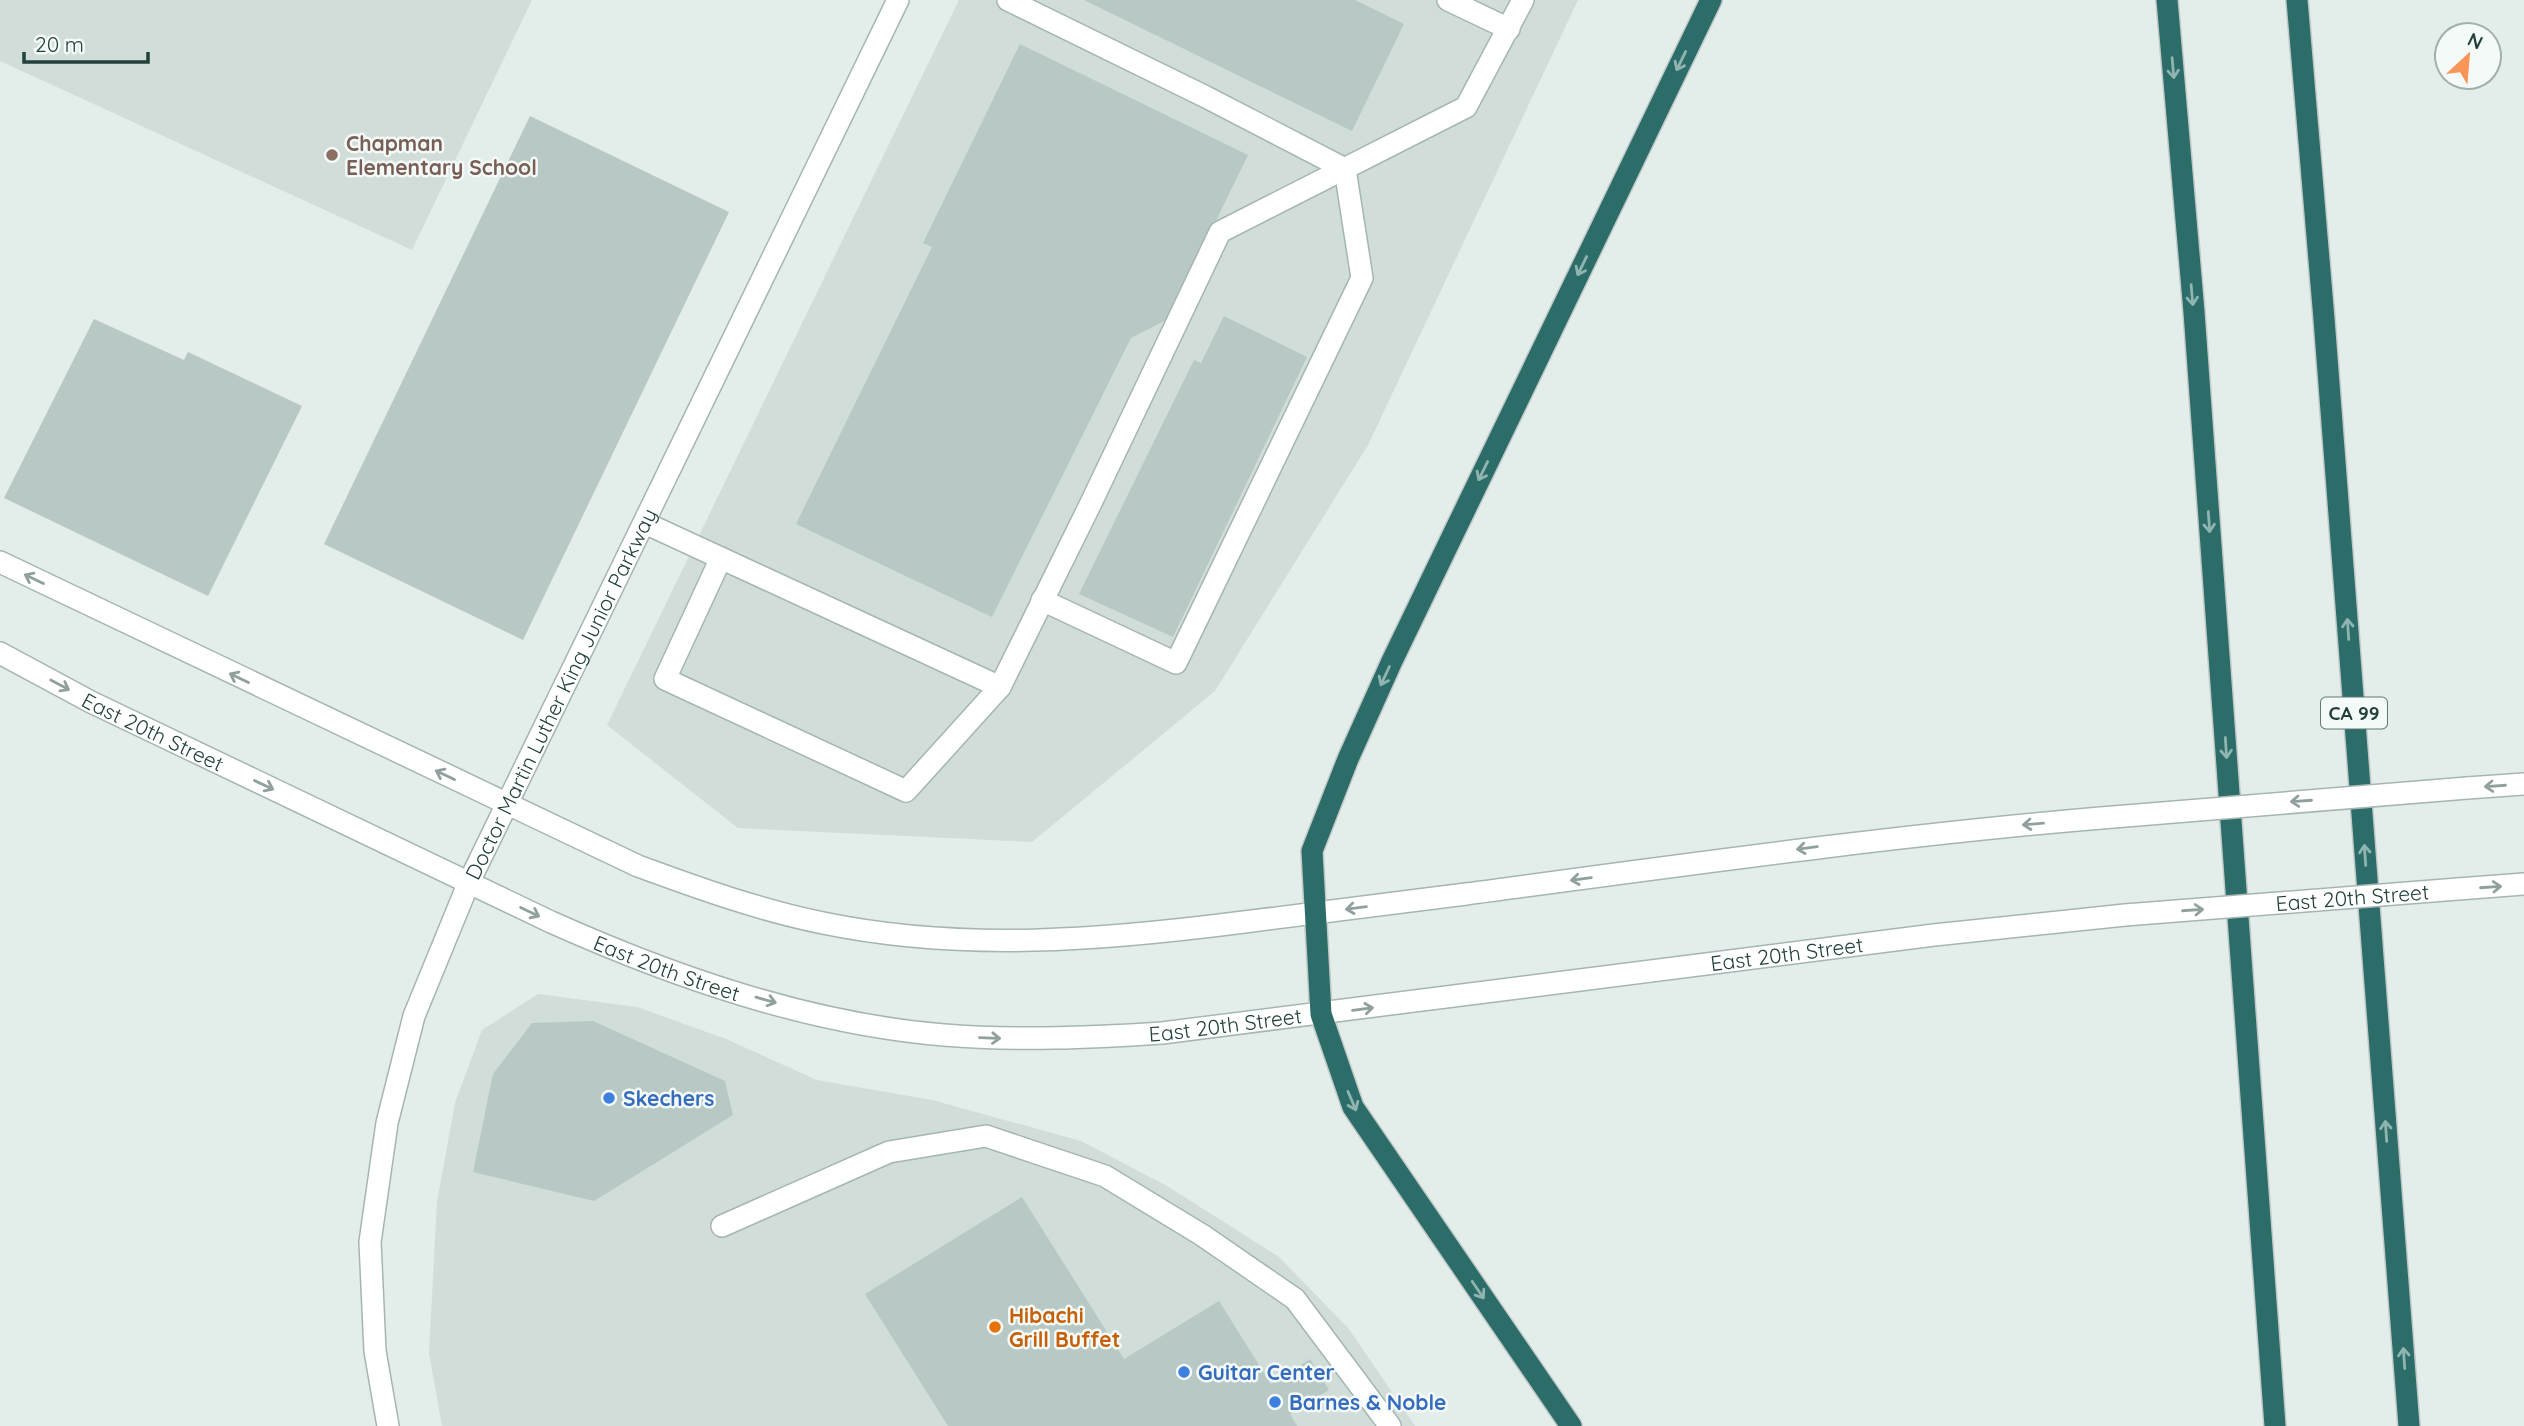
<svg xmlns="http://www.w3.org/2000/svg" width="2524" height="1426" font-family="Quicksand,sans-serif">
	<style>
		.built { fill: #d1ddd9 }
		.building { fill: #b8c8c4 }
		.lines { fill: none; stroke-linecap: round; stroke-linejoin: round }
		.minor-casing { stroke: #a5b6b2; stroke-width: 24 }
		.highway-casing { stroke: #c1cac8; stroke-width: 24 }
		.minor { stroke: #fff; stroke-width: 21 }
		.highway { stroke: #2c6d69; stroke-width: 21 }
		.minor-bridge-casing { stroke: #a5b6b2; stroke-width: 24; stroke-linecap: butt }
		.minor-bridge { stroke: #fff; stroke-width: 21 }
		.oneway { stroke: #90b4b0 }
		.oneway2 { stroke: #90a09e }
		.education-dot { fill: #8d6e63; stroke: #f4faf8; stroke-width: 2.5 }
		.shop-dot { fill: #3f7fe0; stroke: #f4faf8; stroke-width: 2.5 }
		.food-dot { fill: #e8710a; stroke: #f4faf8; stroke-width: 2.5 }
		.labels { text-anchor: middle; dominant-baseline: central; stroke-width: 5; stroke-linejoin: round; paint-order: stroke }
		.shield { fill: #f4faf8; stroke: #617874; stroke-width: 2 }
		.shield-label { font-size: 19px; font-weight: bold; fill: #22403c }
		.education-label { font-size: 21px; font-weight: bold; fill: #785e54; stroke: #f4faf8; text-anchor: start }
		.street-label { font-size: 21px; fill: #22403c; stroke: #f4faf8 }
		.shop-label { font-size: 21px; font-weight: bold; fill: #366cbe; stroke: #f4faf8; text-anchor: start }
		.food-label { font-size: 21px; font-weight: bold; fill: #c56008; stroke: #f4faf8; text-anchor: start }
	</style>
	<rect width="100%" height="100%" fill="#e3edea"/>
	<!-- built -->
	<path class="built" d="M0,0H532L412,250L0,61Z
		M959,0H1578L1368,445L1215,691L1032,842L738,828L607,725Z
		M538,994L637,1007L726,1039L817,1080L932,1100L1081,1141L1167,1186L1279,1257L1349,1329L1415,1426H442L429,1353L437,1202L455,1103L482,1030Z"/>
	<!-- building -->
	<path class="building" d="M1084,0H1355L1404,24L1352,131Z
		M1020,44L1248,155L1168,319L1131,338L992,617L796,524L932,247L923,243Z
		M530,116L729,212L523,640L324,544Z
		M1224,316L1307,357L1173,637L1079,594L1194,360L1201,363Z
		M94,319L184,360L188,352L302,406L208,596L4,498Z
		M593,1021L725,1081L733,1115L594,1201L473,1172L493,1074L532,1023Z
		M1022,1197L1124,1359L1219,1301L1271,1384L1310,1359L1329,1390L1290,1414L1297,1426H948L865,1294Z"/>
	<g class="lines">
		<defs>
			<g id="minor">
				<path d="M1008,0L1206,97L1345,169"/>
				<path d="M1448,0L1509,29"/>
				<path d="M645,523L1000,687"/>
				<path d="M721,558L665,679L906,791L1000,687L1090,505L1220,232L1466,107L1523,0"/>
				<path d="M0,562L638,866C698,888 759,910 823,923C963,952 1104,940 1244,922C1318,913 1392,904 1466,894C1677,866 1888,836 2101,818"/>
				<path d="M1042,600L1176,663L1362,278L1345,169"/>
				<path id="s1" d="M0,653L91,702L551,922C674,977 809,1024 944,1035C1016,1041 1089,1038 1162,1033L1934,935L2125,915"/>
				<path d="M2467,788L2524,784"/>
				<path d="M2458,889L2524,884"/>
				<path d="M722,1226L889,1152L986,1136L1105,1176L1202,1235L1295,1299L1390,1426"/>
				<path id="s2" d="M388,1426L375,1351L370,1242L387,1123L414,1016L469,882L898,0"/>
			</g>
			<path id="highway" d="M2167,0L2194,312L2275,1426
				M2297,0L2324,319L2409,1426
				M1571,1426L1353,1107L1321,1014L1312,851L1348,759L1392,661L1711,0"/>
		</defs>
		<!-- minor casing -->
		<use href="#minor" class="minor-casing"/>
		<!-- highway casing -->
		<use href="#highway" class="highway-casing"/>
		<!-- minor -->
		<use href="#minor" class="minor"/>
		<!-- highway -->
		<use href="#highway" class="highway"/>
		<defs>
			<g id="minor-bridge">
				<path d="M2101,818L2467,788"/>
				<path id="s3" d="M2125,915L2458,889"/>
			</g>
		</defs>
		<!-- minor-bridge casing -->
		<use href="#minor-bridge" class="minor-bridge-casing"/>
		<!-- minor-bridge -->
		<use href="#minor-bridge" class="minor-bridge"/>
	</g>
	<!-- one-way arrows -->
	<defs><path id="oneway-shaft" d="M-6 0H5M1.5-3L5.5 0L1.5 3" fill="none" stroke-width="1.6" stroke-linecap="round" stroke-linejoin="round" transform="scale(1.75)"/></defs>
	<g class="oneway">
		<use href="#oneway-shaft" transform="translate(1681 61) rotate(116)"/>
		<use href="#oneway-shaft" transform="translate(2173 68) rotate(85)"/>
		<use href="#oneway-shaft" transform="translate(1582 266) rotate(116)"/>
		<use href="#oneway-shaft" transform="translate(2192 295) rotate(85)"/>
		<use href="#oneway-shaft" transform="translate(1483 471) rotate(116)"/>
		<use href="#oneway-shaft" transform="translate(2209 522) rotate(86)"/>
		<use href="#oneway-shaft" transform="translate(2348 629) rotate(-94)"/>
		<use href="#oneway-shaft" transform="translate(1385 676) rotate(115)"/>
		<use href="#oneway-shaft" transform="translate(2226 748) rotate(86)"/>
		<use href="#oneway-shaft" transform="translate(2365 855) rotate(-94)"/>
		<use href="#oneway-shaft" transform="translate(1352 1101) rotate(67)"/>
		<use href="#oneway-shaft" transform="translate(2386 1131) rotate(-94)"/>
		<use href="#oneway-shaft" transform="translate(1478 1290) rotate(56)"/>
		<use href="#oneway-shaft" transform="translate(2404 1358) rotate(-94)"/>
	</g>
	<g class="oneway2">
		<use href="#oneway-shaft" transform="translate(34 579) rotate(-154)"/>
		<use href="#oneway-shaft" transform="translate(239 678) rotate(-154)"/>
		<use href="#oneway-shaft" transform="translate(60 685) rotate(28)"/>
		<use href="#oneway-shaft" transform="translate(445 775) rotate(-154)"/>
		<use href="#oneway-shaft" transform="translate(264 785) rotate(25)"/>
		<use href="#oneway-shaft" transform="translate(2495 786) rotate(176)"/>
		<use href="#oneway-shaft" transform="translate(2301 801) rotate(176)"/>
		<use href="#oneway-shaft" transform="translate(2033 824) rotate(175)"/>
		<use href="#oneway-shaft" transform="translate(1807 848) rotate(172)"/>
		<use href="#oneway-shaft" transform="translate(1581 879) rotate(172)"/>
		<use href="#oneway-shaft" transform="translate(2491 887) rotate(-4)"/>
		<use href="#oneway-shaft" transform="translate(1356 908) rotate(173)"/>
		<use href="#oneway-shaft" transform="translate(2193 910) rotate(-4)"/>
		<use href="#oneway-shaft" transform="translate(530 912) rotate(26)"/>
		<use href="#oneway-shaft" transform="translate(766 1000) rotate(16)"/>
		<use href="#oneway-shaft" transform="translate(1363 1009) rotate(-8)"/>
		<use href="#oneway-shaft" transform="translate(990 1038) rotate(2)"/>
	</g>
	<!-- markers -->
	<circle class="education-dot" cx="332" cy="155" r="7"/>
	<g class="shop-dot">
		<circle cx="609" cy="1098" r="7"/>
		<circle cx="1184" cy="1372" r="7"/>
		<circle cx="1275" cy="1402" r="7"/>
	</g>
	<circle class="food-dot" cx="995" cy="1327" r="7"/>
	<g class="labels">
		<!-- shield labels -->
		<rect class="shield" x="2321" y="697.5" width="66" height="31" rx="5"/>
		<g class="shield-label">
			<text x="2354" y="713">CA 99</text>
		</g>
		<!-- education labels -->
		<g class="education-label">
			<text x="346" y="143">Chapman<tspan x="346" dy="24">Elementary School</tspan></text>
		</g>
		<!-- street labels -->
		<g class="street-label">
			<text stroke="none"><textPath href="#s2" startOffset="770">Doctor Martin Luther King Junior Parkway</textPath></text>
			<text stroke="none"><textPath href="#s1" startOffset="172">East 20th Street</textPath></text>
			<text stroke="none"><textPath href="#s3" startOffset="228">East 20th Street</textPath></text>
			<text stroke="none"><textPath href="#s1" startOffset="1872">East 20th Street</textPath></text>
			<text stroke="none"><textPath href="#s1" startOffset="738">East 20th Street</textPath></text>
			<text stroke="none"><textPath href="#s1" startOffset="1306">East 20th Street</textPath></text>
		</g>
		<!-- shop labels -->
		<g class="shop-label">
			<text x="623" y="1098">Skechers</text>
			<text x="1198" y="1372">Guitar Center</text>
			<text x="1289" y="1402">Barnes &amp; Noble</text>
		</g>
		<!-- food labels -->
		<g class="food-label">
			<text x="1009" y="1315">Hibachi<tspan x="1009" dy="24">Grill Buffet</tspan></text>
		</g>
	</g>
	<!-- north arrow -->
	<g transform="translate(2468 56) rotate(26)"><circle r="33" fill="#f4faf8" stroke="#a0b0ad" stroke-width="2"/>
	<path d="M0-5L12 26L0 18L-12 26Z" fill="#f89557"/>
	<text y="-10" font-size="19" font-weight="bold" text-anchor="middle" fill="#22403c">N</text>
	</g>
	<!-- scale -->
	<path d="M24 52v10h124v-10" fill="none" stroke="#22403c" stroke-width="3.5"/>
	<text x="35" y="52" font-size="21" fill="#22403c" stroke="#f4faf8" stroke-width="5" paint-order="stroke">20 m</text>
</svg>
